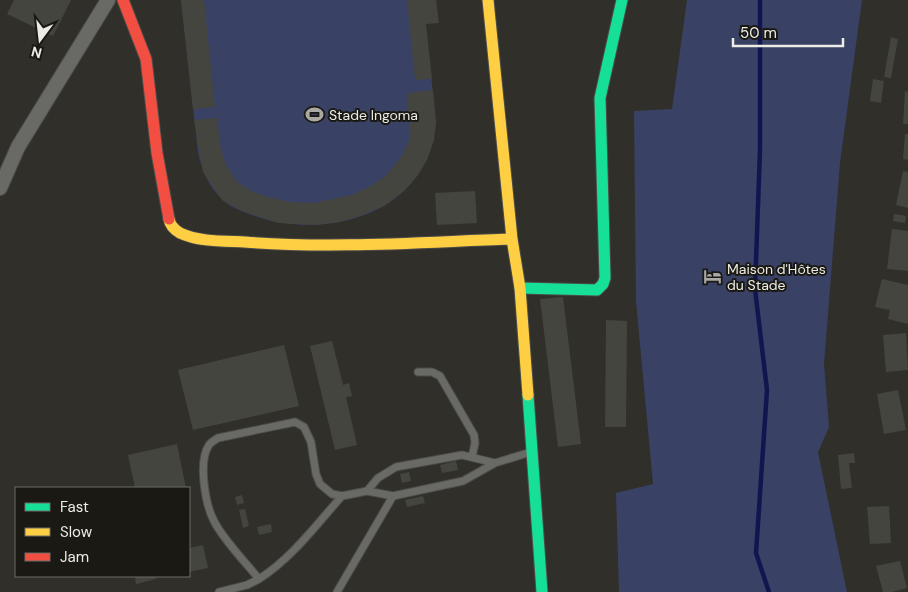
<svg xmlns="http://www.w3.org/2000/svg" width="908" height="592" font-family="'DM Sans',sans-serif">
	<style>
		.green { fill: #394265 }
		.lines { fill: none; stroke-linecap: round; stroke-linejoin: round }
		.stream { stroke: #131550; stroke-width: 4.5 }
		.building { fill: #454540 }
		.lane-casing { stroke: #4d4c48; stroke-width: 9 }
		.street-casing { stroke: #4d4c48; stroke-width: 16 }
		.fast-casing { stroke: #4d4c48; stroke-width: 13 }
		.slow-casing { stroke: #4d4c48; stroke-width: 13 }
		.jam-casing { stroke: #4d4c48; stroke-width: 13 }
		.lane { stroke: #696965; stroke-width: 7 }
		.street { stroke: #696965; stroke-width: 14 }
		.fast { stroke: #16e098; stroke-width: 11 }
		.slow { stroke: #ffcf43; stroke-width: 11 }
		.jam { stroke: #f24e42; stroke-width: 11 }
		.labels { text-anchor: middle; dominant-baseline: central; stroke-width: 4; stroke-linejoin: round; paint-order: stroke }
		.poi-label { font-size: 14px; fill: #ecebe4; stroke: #1a1914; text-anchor: start }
	</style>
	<rect width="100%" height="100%" fill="#302f29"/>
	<!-- green -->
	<path class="green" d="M181,0H423L436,122C433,148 424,171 405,190C367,227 300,233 252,215C242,211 229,207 222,199C208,186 202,170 198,152Z
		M687,0H862L840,163L824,364L829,427L818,452L847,592H619L616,493L653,484L636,301L634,111L672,109Z"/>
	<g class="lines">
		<!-- stream -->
		<path class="stream" d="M760,0V150L755,289L767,390L756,553L769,592"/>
	</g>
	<!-- building -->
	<path class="building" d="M14,0H71L53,36L7,14Z
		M181,0H204L215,107L193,109Z
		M407,0H436L439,23L426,24L432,79L415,80Z
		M891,37L898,39L891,78L884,77Z
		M873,79L884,81L881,103L870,101Z
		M433,90L436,122L434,140L427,160L418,175L405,190L384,206L360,216L339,222L317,225L278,223L240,210L222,200L203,172L194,120L217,118L221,150L226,165L237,182L251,191L268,197L290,202L314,203L351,195L371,186L387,175L401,157L410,139L407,93Z
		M905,91L908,92V124H903Z
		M905,134H908V160L903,159Z
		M903,171L908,172V208L896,205Z
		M475,191L477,223L437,225L435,193Z
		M894,214L906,216L905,223L893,221Z
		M892,229L908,231V271L887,269Z
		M882,279L908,285V324L888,319L890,310L875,307Z
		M563,297L581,444L558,447L540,299Z
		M606,320L627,321L626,427H605Z
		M906,333L908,370L886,372L883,335Z
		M332,341L343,385L349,383L352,396L346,397L357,445L335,450L310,346Z
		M284,345L299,406L193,430L178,370Z
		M898,390L906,430L884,434L877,394Z
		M177,444L186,488H135L128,455Z
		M854,453L855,463H849L852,488L841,489L838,455Z
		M456,461L458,470L442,473L440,465Z
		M409,472L411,481L402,483L400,474Z
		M242,495L244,503L237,505L235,497Z
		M423,496L425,503L407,507L405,500Z
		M889,506L891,543L870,544L867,507Z
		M245,509L249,526L243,528L239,510Z
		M271,524L272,532L259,535L257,527Z
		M203,545L208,568L189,572V548Z
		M900,561L907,588L892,592H883L876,566Z
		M135,576H155L156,579L136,584Z"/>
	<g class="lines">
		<defs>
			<path id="lane" d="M418,372H432L440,376L474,435L475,443L472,457
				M367,491L393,496
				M342,496C316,525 292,558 259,579C246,563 222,538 214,521C205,504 198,461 209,445C211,442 215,440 218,438L295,422L304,427L311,442L316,474L320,484L332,494L342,496L367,491L378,478L396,467L462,455L495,463L531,452
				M219,592L247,585L259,579
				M337,592L393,496L463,481L495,463"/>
			<path id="street" d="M0,188L18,147L108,0"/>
			<path id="fast" d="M520,288L597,290L603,284L605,278L600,98L622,0
				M528,395L542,592"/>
			<path id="slow" d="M488,0L512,239L520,288L528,395
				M169,219C170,225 175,230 180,233C199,242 224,241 245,242C334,249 423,242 512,239"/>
			<path id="jam" d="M123,0L146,59L157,153L169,219"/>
		</defs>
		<!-- lane casing -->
		<use href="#lane" class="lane-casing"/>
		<!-- street casing -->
		<use href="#street" class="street-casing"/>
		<!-- fast casing -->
		<use href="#fast" class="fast-casing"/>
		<!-- slow casing -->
		<use href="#slow" class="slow-casing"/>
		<!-- jam casing -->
		<use href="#jam" class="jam-casing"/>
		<!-- lane -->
		<use href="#lane" class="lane"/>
		<!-- street -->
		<use href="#street" class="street"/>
		<!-- fast -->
		<use href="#fast" class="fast"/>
		<!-- slow -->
		<use href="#slow" class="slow"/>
		<!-- jam -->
		<use href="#jam" class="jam"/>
	</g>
	<!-- icons -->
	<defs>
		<symbol id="stadium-bare" viewBox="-9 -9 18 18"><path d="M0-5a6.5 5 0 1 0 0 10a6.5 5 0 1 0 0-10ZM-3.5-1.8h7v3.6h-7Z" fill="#aaa9a3" stroke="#1a1914" stroke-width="2.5" paint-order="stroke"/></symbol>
		<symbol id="hotel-bare" viewBox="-9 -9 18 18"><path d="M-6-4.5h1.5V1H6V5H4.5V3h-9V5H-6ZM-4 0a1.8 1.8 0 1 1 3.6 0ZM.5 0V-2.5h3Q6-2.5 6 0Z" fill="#aaa9a3" stroke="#1a1914" stroke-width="2.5" paint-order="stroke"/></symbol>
	</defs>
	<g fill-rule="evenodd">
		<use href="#stadium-bare" x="302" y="102" width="25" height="25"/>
		<use href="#hotel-bare" x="700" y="264" width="25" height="25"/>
	</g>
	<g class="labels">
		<!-- poi labels -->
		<g class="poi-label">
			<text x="329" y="115">Stade Ingoma</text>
			<text x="727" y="269">Maison d'Hôtes<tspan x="727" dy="16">du Stade</tspan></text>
		</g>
	</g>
	<!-- legend -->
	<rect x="15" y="487" width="175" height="90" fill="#1a1914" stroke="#6e6d67"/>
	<rect x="25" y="503" width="25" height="8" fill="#16e098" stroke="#6e6d67"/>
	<text x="60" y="512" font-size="15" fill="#ecebe4">Fast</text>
	<rect x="25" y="528" width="25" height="8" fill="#ffcf43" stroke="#6e6d67"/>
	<text x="60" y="537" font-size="15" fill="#ecebe4">Slow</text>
	<rect x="25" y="553" width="25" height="8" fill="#f24e42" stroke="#6e6d67"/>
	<text x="60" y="562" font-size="15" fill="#ecebe4">Jam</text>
	<!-- north arrow -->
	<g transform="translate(40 40) rotate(195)" stroke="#1a1914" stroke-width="4" paint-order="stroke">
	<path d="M0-4L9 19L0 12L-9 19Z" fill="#ecebe4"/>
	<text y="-8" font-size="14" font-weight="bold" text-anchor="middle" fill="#ecebe4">N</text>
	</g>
	<!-- scale -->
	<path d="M733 38v8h110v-8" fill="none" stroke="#ecebe4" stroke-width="2.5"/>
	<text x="740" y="38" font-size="15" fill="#ecebe4" stroke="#1a1914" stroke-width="4" paint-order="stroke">50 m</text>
</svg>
